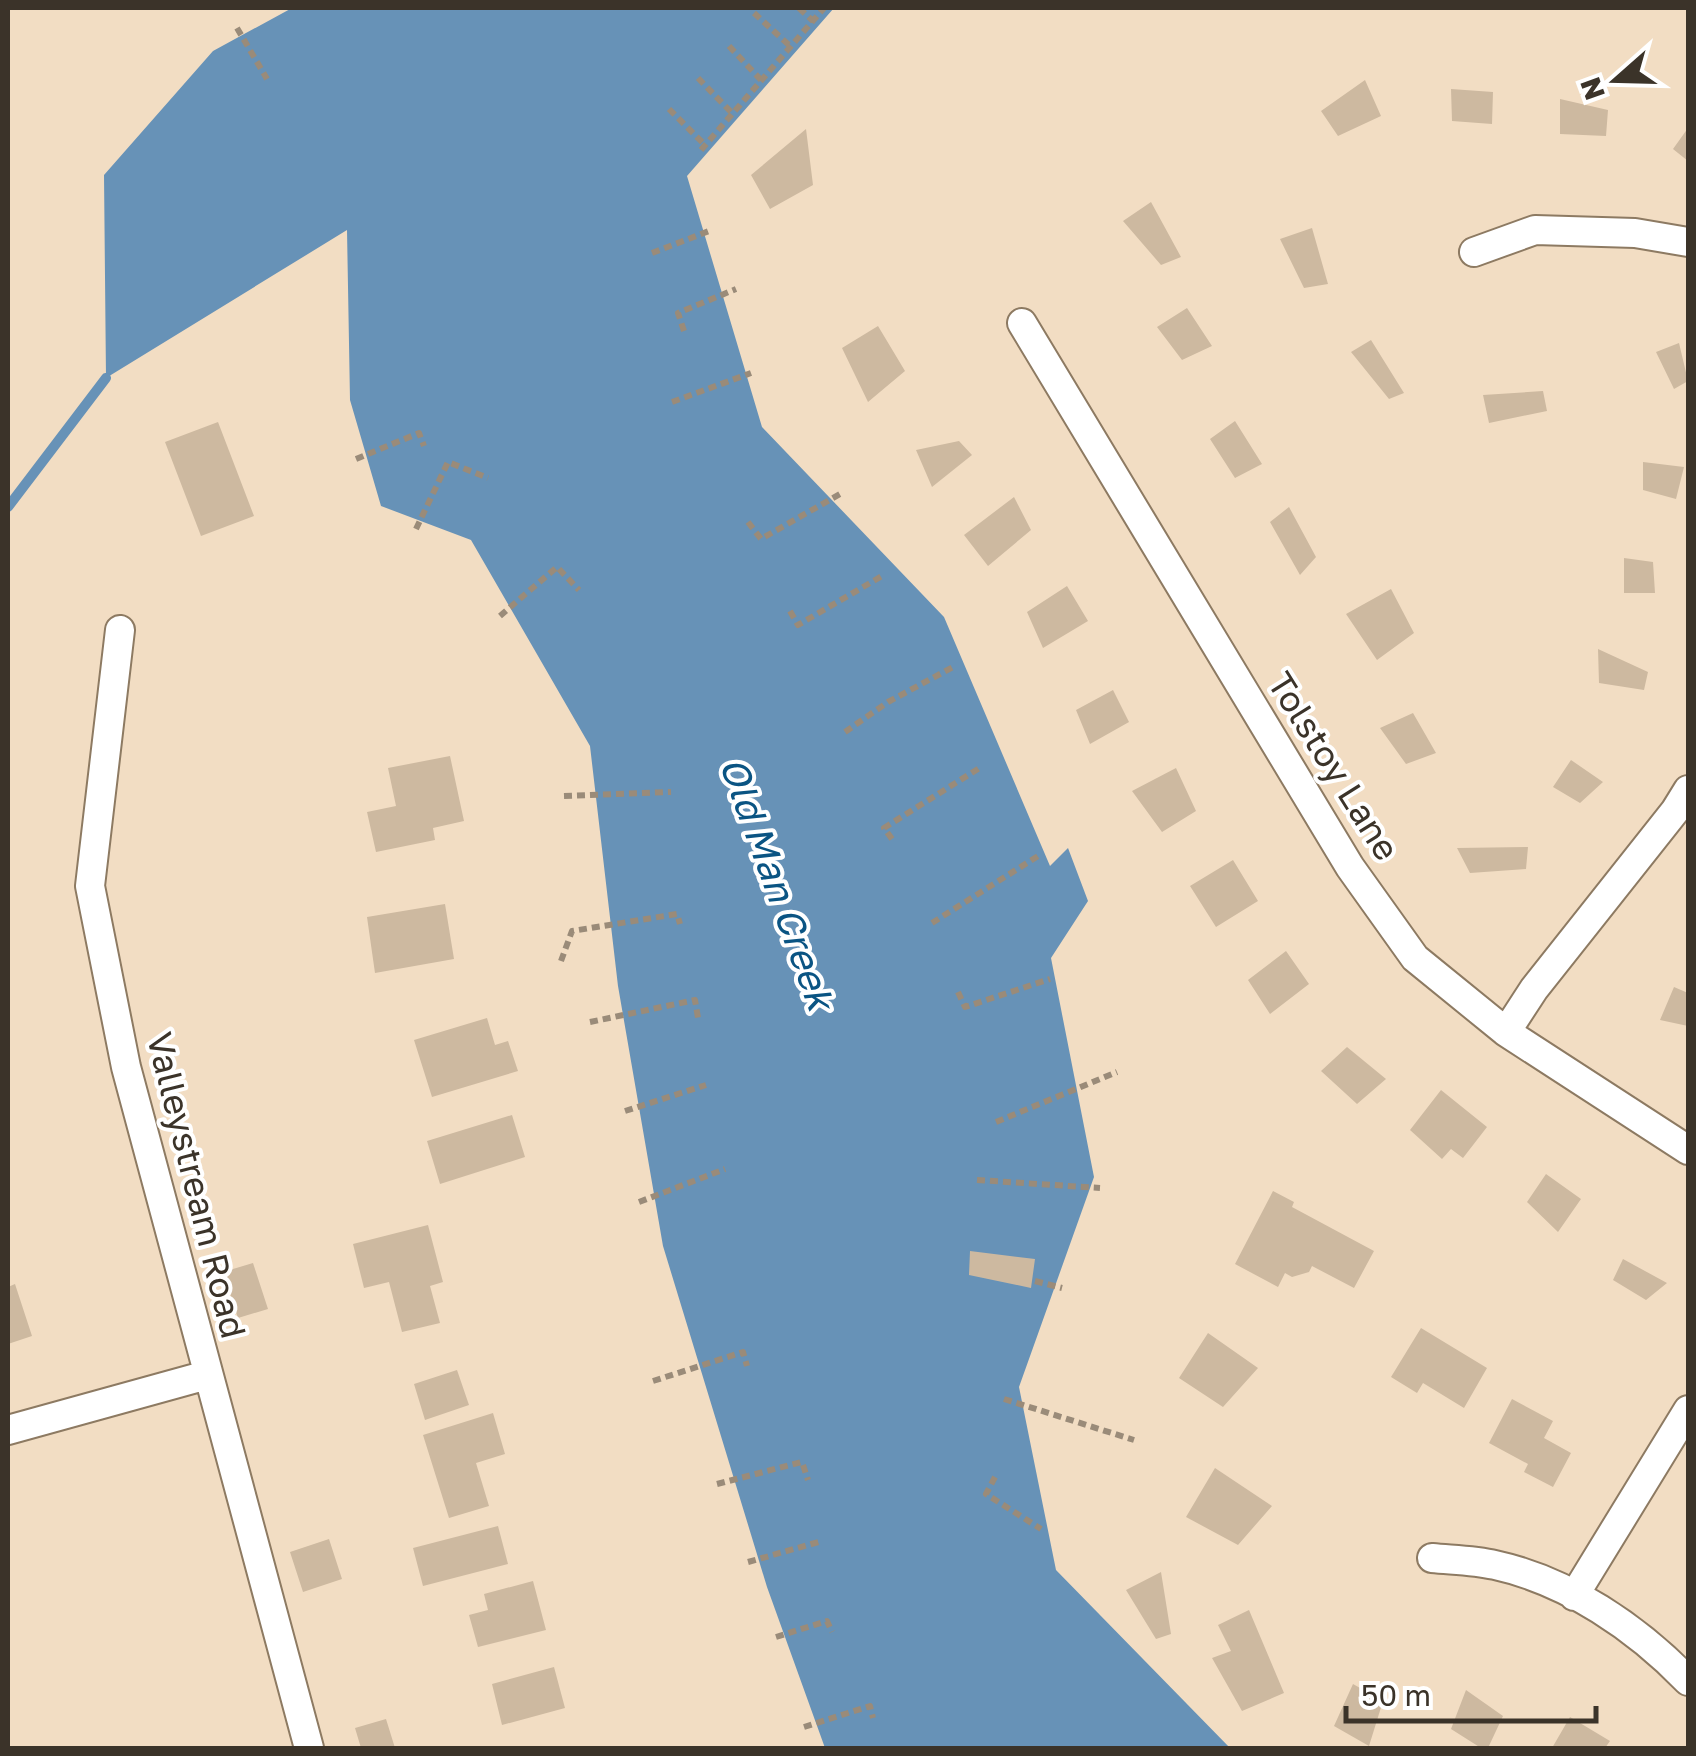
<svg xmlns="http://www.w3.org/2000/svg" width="1696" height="1756" font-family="'Golos Text',sans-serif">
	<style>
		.water { fill: #6792b7 }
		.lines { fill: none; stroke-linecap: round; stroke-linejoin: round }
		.stream { stroke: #6792b7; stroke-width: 10 }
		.building { fill: #cdb9a0 }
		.minor-casing { stroke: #8d7a62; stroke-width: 32 }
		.path { stroke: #9a8b79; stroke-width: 6; stroke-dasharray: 8 5; stroke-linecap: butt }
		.minor { stroke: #fff; stroke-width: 28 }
		.labels { text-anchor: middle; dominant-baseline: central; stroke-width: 8; stroke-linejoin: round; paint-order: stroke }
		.street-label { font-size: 35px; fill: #3b3329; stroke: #fff }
		.water-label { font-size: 38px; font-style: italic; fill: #0a5483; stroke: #fff }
	</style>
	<rect width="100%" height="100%" fill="#f2ddc3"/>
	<!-- water -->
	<path class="water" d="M292,8H834L687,176L762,427L944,617L1050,866L1068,848L1088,901L1051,958L1094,1177L1019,1387L1056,1570L1230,1748H825L767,1587L663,1246L618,986L590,746L471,540L381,506L350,400L347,230L106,378L104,175L213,51Z"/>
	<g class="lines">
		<!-- stream -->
		<path class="stream" d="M8,507L106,378"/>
	</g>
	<!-- building -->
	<path class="building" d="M1365,80L1381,116L1338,136L1321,111Z
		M1451,89L1493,92L1492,124L1452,121Z
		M1560,99L1608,110L1606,136L1560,134Z
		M1688,128V161L1673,149Z
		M806,129L813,185L770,209L751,175Z
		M1151,202L1181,257L1161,265L1123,221Z
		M1312,228L1328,284L1304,288L1280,239Z
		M1187,308L1212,346L1182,360L1157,327Z
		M878,326L905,371L868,402L842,348Z
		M1371,340L1404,393L1389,399L1351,352Z
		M1679,343L1688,381L1674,389L1656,352Z
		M1543,391L1547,411L1489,423L1483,395Z
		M1235,421L1262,464L1235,478L1210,439Z
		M218,422L254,516L201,536L165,442Z
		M959,441L972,455L932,487L916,450Z
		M1643,462L1684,467L1676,499L1643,490Z
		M1014,497L1031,530L988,566L964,535Z
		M1289,507L1316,557L1300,575L1270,522Z
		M1624,558L1653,562L1655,593H1624Z
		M1067,586L1088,621L1043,648L1027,612Z
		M1391,589L1414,633L1377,660L1346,614Z
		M1598,649L1648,672L1644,690L1599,683Z
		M1113,690L1129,722L1090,744L1076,710Z
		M1413,713L1436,753L1406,764L1380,728Z
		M450,756L464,821L433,828L435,840L376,852L367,812L396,806L388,768Z
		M1571,760L1603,782L1580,803L1553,787Z
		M1176,768L1196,811L1162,832L1132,791Z
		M1528,847L1526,869L1470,873L1457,848Z
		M1233,860L1258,901L1216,927L1190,886Z
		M445,904L454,959L375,973L367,917Z
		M1286,951L1309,984L1270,1014L1248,980Z
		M1674,987L1688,993V1026L1660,1020Z
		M487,1018L495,1045L508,1041L518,1071L432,1097L414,1040Z
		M1347,1047L1386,1079L1357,1104L1321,1071Z
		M1441,1090L1487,1127L1463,1158L1451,1149L1442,1159L1410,1130Z
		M512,1115L525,1157L440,1184L427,1141Z
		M1546,1174L1581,1199L1558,1232L1527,1202Z
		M1273,1191L1294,1202L1292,1207L1374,1251L1354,1288L1312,1266L1309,1272L1292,1277L1285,1273L1278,1287L1235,1264Z
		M428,1225L443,1282L430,1286L440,1323L402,1332L389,1282L364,1288L353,1244Z
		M970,1251L1035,1259L1031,1288L969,1275Z
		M1623,1259L1667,1283L1646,1300L1613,1280Z
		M253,1263L268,1309L238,1318L223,1272Z
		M15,1284L32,1336L8,1344V1287Z
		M1421,1328L1487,1368L1464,1408L1423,1383L1417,1393L1391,1377Z
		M1208,1333L1258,1368L1223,1407L1179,1378Z
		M457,1370L469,1405L425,1420L414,1384Z
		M1512,1399L1553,1421L1544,1438L1571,1453L1553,1487L1524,1472L1528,1464L1489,1443Z
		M493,1413L505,1454L476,1463L489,1506L449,1518L423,1435Z
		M1215,1468L1272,1506L1238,1545L1186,1517Z
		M498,1526L508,1564L423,1586L413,1548Z
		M329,1539L342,1579L303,1592L290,1552Z
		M1161,1572L1171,1634L1156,1639L1126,1590Z
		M533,1581L546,1630L478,1647L469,1615L488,1610L484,1594Z
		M1249,1610L1284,1693L1242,1711L1212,1658L1231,1651L1218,1625Z
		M554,1667L565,1708L502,1725L492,1684Z
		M1353,1684L1383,1701L1369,1746L1334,1726Z
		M1466,1690L1503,1716L1488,1748H1481L1451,1729Z
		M1570,1717L1610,1741L1605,1748H1552Z
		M386,1719L395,1748H361L355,1728Z"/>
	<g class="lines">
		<defs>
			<path id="minor" d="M1474,252L1535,230L1635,233L1688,242
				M1022,323L1350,867L1415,958L1506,1032L1688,1150
				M120,630L90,886L126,1067L309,1748
				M1506,1032L1534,989L1675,811L1688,790
				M8,1430L207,1375
				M1432,1558C1452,1560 1474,1560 1495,1565C1568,1581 1637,1628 1688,1681
				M1574,1596L1688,1410"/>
		</defs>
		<!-- minor casing -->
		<use href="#minor" class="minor-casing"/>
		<!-- path -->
		<path class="path" d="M799,8L813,21
			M754,13L790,46
			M237,28L267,79
			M729,46L761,80
			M698,78L732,113
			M669,109L705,145
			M701,150L824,8
			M652,253L709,231
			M684,331L678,313L736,289
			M672,402L751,373
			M356,459L419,433L424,446
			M748,522L761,539L840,494
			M416,529L448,462L488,478
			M790,611L798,625L882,576
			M500,616L557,567L579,590
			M845,732L888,702L953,667
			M564,796L671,792
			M892,839L884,828L981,767
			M932,923L1038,856
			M561,961L572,931L677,914L680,924
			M958,992L965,1007L1050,979
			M590,1022L695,1000L698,1018
			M625,1111L706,1085
			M996,1122L1117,1072
			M977,1180L1100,1188
			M639,1202L725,1169
			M1035,1281L1062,1288
			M653,1381L743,1352L747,1366
			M1004,1399L1134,1440
			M995,1477L986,1494L1041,1529
			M717,1484L802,1462L808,1480
			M748,1562L822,1541
			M776,1637L827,1621L832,1632
			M804,1727L870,1706L873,1718"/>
		<!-- minor -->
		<use href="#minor" class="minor"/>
	</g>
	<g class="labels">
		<!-- street labels -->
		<g class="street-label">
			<text transform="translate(1334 766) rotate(58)">Tolstoy Lane</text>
			<text transform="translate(197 1185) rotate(76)">Valleystream Road</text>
		</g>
		<!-- water labels -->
		<g class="water-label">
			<text transform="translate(778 883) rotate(70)">Old Man Creek</text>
		</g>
	</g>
	<!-- border -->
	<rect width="1696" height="1756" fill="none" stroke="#3b3329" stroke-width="20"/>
	<!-- north arrow -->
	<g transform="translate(1616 80) rotate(250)" stroke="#ffffff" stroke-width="8" paint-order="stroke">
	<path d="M0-8L18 38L0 25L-18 38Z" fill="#3b3329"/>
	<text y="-15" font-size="28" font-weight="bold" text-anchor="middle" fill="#3b3329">N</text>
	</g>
	<!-- scale -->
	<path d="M1346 1706v15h250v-15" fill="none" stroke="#3b3329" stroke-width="5"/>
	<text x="1361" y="1706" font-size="30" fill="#3b3329" stroke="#ffffff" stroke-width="8" paint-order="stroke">50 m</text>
</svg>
